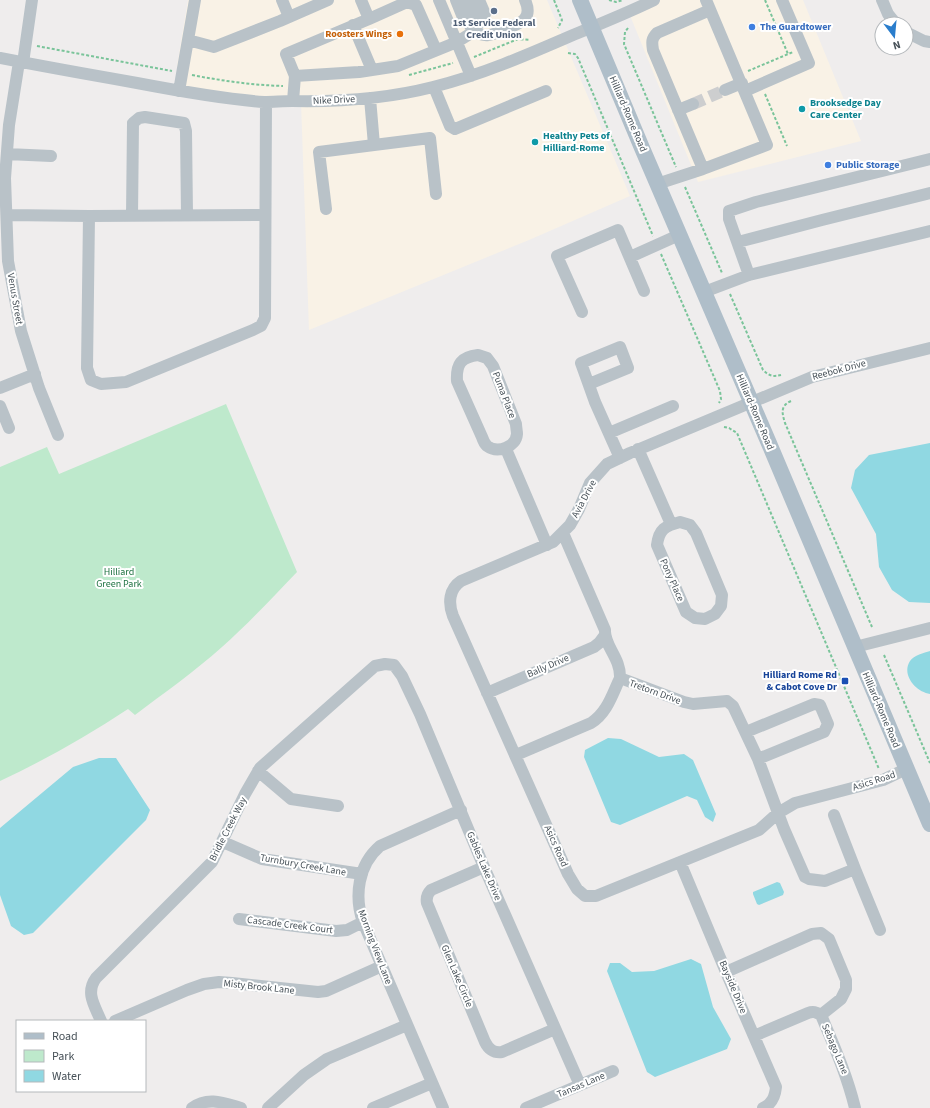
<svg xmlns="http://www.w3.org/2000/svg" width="930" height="1108" font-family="'Source Sans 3',sans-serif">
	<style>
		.commercial { fill: #f9f2e6 }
		.green { fill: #bee9cc }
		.water { fill: #90d8e2 }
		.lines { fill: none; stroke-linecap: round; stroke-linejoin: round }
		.minor-tunnel { stroke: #cdcecf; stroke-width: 12; stroke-dasharray: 12 6; stroke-linecap: butt }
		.path { stroke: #7ac49a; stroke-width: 2; stroke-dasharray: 3 2; stroke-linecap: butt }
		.minor { stroke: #b9c2c8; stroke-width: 12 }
		.major { stroke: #afbec9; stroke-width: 16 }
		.service-dot { fill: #5c6f8a; stroke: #fff; stroke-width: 1.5 }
		.shop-dot { fill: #3f7fe0; stroke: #fff; stroke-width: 1.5 }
		.food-dot { fill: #e8710a; stroke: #fff; stroke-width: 1.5 }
		.culture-dot { fill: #0f9aa8; stroke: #fff; stroke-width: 1.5 }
		.transit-dot { fill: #1a4fb4; stroke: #fff; stroke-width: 1.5 }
		.labels { text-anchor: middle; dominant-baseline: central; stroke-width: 4; stroke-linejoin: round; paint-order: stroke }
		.service-label { font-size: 10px; font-weight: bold; fill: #4e5e75; stroke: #fff }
		.shop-label { font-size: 10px; font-weight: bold; fill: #366cbe; stroke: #fff; text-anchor: start }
		.food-label { font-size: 10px; font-weight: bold; fill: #c56008; stroke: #fff; text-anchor: end }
		.street-label { font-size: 10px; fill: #475158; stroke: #fff }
		.culture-label { font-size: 10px; font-weight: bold; fill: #0d838f; stroke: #fff; text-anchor: start }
		.park-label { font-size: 10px; fill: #1f7242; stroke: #fff }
		.transit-label { font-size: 10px; font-weight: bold; fill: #164399; stroke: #fff; text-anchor: end }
	</style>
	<rect width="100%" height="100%" fill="#efeded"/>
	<!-- commercial -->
	<path class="commercial" d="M188,0H547L630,196L529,240L309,330L301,102L179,91L177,66Z
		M654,0H803L861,141L698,182L629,13Z"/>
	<!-- green -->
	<path class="green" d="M226,404L297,572C273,597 248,624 222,647C194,672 164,693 135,715L128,709C87,736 45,760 0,781V467L47,447L59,474Z"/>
	<!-- water -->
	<path class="water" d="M930,443V603L909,602L892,590L879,567L876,534L851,488L855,470L869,455Z
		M930,651V694C916,692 901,675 910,661C914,655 924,653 930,651Z
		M608,738L621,739L659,757L684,754L693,760L716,814L713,822L705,817L697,800L687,796L620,825L611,822L584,757L585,750Z
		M99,758H116L150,810L146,820L33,933L24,935L11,926L0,895V828L73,767Z
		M777,882L780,883L784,892L783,895L759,905L757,904L753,894V892Z
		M691,959L701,964L713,1007L731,1039L727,1049L655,1077L647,1072L607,971L610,963H620L632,972L654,971Z"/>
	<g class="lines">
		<!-- minor-tunnel -->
		<path class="minor-tunnel" d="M693,104L725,90"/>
		<!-- path -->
		<path class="path" d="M554,0L562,20L558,28
			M609,0L616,2L623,0
			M765,0L788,54
			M628,28L625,32L624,44L676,167
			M37,46L172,71
			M568,53L575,54L578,58L653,236
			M474,57L518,39L530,40
			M748,71L793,52
			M192,75C223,81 252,85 283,86
			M409,75L453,63
			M765,94L787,146
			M685,187L722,273
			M661,254L720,391L721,399L719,403
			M730,294L763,370C769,376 773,377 781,375
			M791,401C780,406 782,413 785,423L872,627
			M724,427L729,428L737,433L879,769
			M884,655L930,763"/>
		<!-- minor -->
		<path class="minor" d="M282,0L289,17
			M439,0L471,76
			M456,0L462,15L468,21L473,32L485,14L479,0
			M467,0L474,17L480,23
			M882,0L888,14L896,24
			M369,19L407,2L416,5L436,50
			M353,25L372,70
			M906,32L924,41L930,42
			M188,40L214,47L280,21L328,0
			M0,58C46,67 91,75 137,83C179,91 222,99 264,102C273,102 283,101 292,101C339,102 386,99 433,87C481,75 527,55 573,35C600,24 627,13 654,0
			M19,62L9,125L5,178L8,261L21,331L39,388L58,435
			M23,63L32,0
			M295,76L359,72L398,66L457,42L473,32C477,33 483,36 488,35C493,35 499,32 503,30C519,24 534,20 525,0
			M434,87L450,126L455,129L546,91
			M725,90L742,83
			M179,91L195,0
			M745,91L809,63L782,0
			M293,101L295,76L286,54L369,19L361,0
			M678,110L693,104
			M374,145L430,138L436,194
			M7,154L51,156
			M703,169L653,50C652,43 651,39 657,33L710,10
			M657,184L703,169L767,145L706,0
			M326,209L319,152L374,145L370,98
			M7,215L89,216
			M265,215L89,216L87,368L91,380L101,384L126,382L253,330L261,326L265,318L266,102
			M132,216L133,123L139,118L145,117L184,123L186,131L187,215
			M738,242L822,220L930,193
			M630,257L679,235
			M749,275L729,219V211L756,202L930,159
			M704,292L749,275L930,231
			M582,312L557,256L618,230L644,291
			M478,355L487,358L493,366L516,424C516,427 517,431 517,434C516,447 498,454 487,446C485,444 483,440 482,437L457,381C456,364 461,357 478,355Z
			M589,384L628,368L620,347L581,363L595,402L620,458
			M0,388L35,374
			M0,406L9,428
			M609,433L673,406
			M506,449L547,545
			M638,449L671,524
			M680,522L690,525L696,533L722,595L721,606L715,614L705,619L695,618L686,612L657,545C659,529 665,526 680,522Z
			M563,533L605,630C604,646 621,658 620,678
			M855,647L930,628
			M487,693L594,647L599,643L605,635
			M746,732L814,704L820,705L828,724L824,732L758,759
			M516,755L591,723C607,713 612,695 620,678L684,702L693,704L727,701L733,706L758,759L784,829L805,877L809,879L825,881L855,869L834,815
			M906,769L883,780L795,803L778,813L759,830L596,896H585L577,889L568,874L453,616C448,603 449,589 461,581L553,542L570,525L579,509L590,483L607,464L630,453L812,377L930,348
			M258,771L291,799L338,806
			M223,842L262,859L362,874
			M680,862L726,972L776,1087C775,1097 772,1104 763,1108
			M484,867L431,890C427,894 426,898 427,903L485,1042C489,1050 494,1053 502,1052L555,1029
			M855,869L880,930
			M239,919L336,931L347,930L363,922
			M726,972L812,934L821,933L829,939L846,980V989L841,999L821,1015
			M101,1021C95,1006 85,993 96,978L212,862L245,794L260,768L375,666L385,664L394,665L402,676L420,714L484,867L580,1085
			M115,1021L187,990L204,984L219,982L232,983L318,992L326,991L382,966
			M754,1036L808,1013C813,1011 816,1012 821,1015C834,1046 847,1075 855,1108
			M192,1108C208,1096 224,1103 241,1108
			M268,1108L304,1075L327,1059L407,1025
			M373,1108L432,1083
			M443,1108L363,922C354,896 358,865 380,846L461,810
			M526,1108L613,1071"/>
		<!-- major -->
		<path class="major" d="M580,0L642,148L768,441L930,824"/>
	</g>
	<!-- markers -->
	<circle class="service-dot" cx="494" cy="11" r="4"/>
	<g class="shop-dot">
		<circle cx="752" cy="27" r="4"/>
		<circle cx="828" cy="165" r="4"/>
	</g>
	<circle class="food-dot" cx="400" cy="34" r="4"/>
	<g class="culture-dot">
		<circle cx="802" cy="109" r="4"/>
		<circle cx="535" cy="142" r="4"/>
	</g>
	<rect class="transit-dot" x="841" y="677" width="8" height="8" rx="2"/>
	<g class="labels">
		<!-- service labels -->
		<g class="service-label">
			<text x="494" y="23">1st Service Federal<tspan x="494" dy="12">Credit Union</tspan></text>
		</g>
		<!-- shop labels -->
		<g class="shop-label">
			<text x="760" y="27">The Guardtower</text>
			<text x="836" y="165">Public Storage</text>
		</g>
		<!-- food labels -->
		<g class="food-label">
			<text x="392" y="34">Roosters Wings</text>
		</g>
		<!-- street labels -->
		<g class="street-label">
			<text transform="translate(334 100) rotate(-3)">Nike Drive</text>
			<text transform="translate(628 114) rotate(67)">Hilliard-Rome Road</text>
			<text transform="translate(15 299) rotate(80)">Venus Street</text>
			<text transform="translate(839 370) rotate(-15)">Reebok Drive</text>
			<text transform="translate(504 395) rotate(69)">Puma Place</text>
			<text transform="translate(755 412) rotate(67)">Hilliard-Rome Road</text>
			<text transform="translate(584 499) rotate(-62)">Avia Drive</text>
			<text transform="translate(672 580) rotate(66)">Pony Place</text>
			<text transform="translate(548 666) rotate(-23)">Bally Drive</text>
			<text transform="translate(655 692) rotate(20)">Tretorn Drive</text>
			<text transform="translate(881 710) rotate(67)">Hilliard-Rome Road</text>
			<text transform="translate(874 781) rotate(-18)">Asics Road</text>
			<text transform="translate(228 829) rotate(-63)">Bridle Creek Way</text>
			<text transform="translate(556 846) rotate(66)">Asics Road</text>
			<text transform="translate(303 865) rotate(10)">Turnbury Creek Lane</text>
			<text transform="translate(484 866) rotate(67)">Gables Lake Drive</text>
			<text transform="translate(290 925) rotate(7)">Cascade Creek Court</text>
			<text transform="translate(375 947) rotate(69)">Morning View Lane</text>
			<text transform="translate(457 976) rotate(67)">Glen Lake Circle</text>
			<text transform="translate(259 987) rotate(6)">Misty Brook Lane</text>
			<text transform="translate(733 987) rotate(67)">Bayside Drive</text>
			<text transform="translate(835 1049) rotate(67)">Sebago Lane</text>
			<text transform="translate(581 1085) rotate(-23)">Tansas Lane</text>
		</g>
		<!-- culture labels -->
		<g class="culture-label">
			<text x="810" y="103">Brooksedge Day<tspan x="810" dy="12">Care Center</tspan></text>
			<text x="543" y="136">Healthy Pets of<tspan x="543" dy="12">Hilliard-Rome</tspan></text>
		</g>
		<!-- park labels -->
		<g class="park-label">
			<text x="119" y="572">Hilliard<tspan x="119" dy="12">Green Park</tspan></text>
		</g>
		<!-- transit labels -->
		<g class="transit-label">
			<text x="837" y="675">Hilliard Rome Rd<tspan x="837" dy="12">&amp; Cabot Cove Dr</tspan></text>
		</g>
	</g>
	<!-- legend -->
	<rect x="16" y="1020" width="130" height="72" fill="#ffffff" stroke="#b5b9bc"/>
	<rect x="24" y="1033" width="20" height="6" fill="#afbec9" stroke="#b5b9bc"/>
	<text x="52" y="1040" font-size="12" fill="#475158">Road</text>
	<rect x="24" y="1050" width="20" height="12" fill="#bee9cc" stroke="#b5b9bc"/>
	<text x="52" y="1060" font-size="12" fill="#475158">Park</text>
	<rect x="24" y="1070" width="20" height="12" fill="#90d8e2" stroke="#b5b9bc"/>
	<text x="52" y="1080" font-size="12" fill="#475158">Water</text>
	<!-- north arrow -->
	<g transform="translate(894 36) rotate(164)"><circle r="19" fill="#ffffff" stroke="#b5b9bc"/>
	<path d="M0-3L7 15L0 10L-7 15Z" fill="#2a7dcc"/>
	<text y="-6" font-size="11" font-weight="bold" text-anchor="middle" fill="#475158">N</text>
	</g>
</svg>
